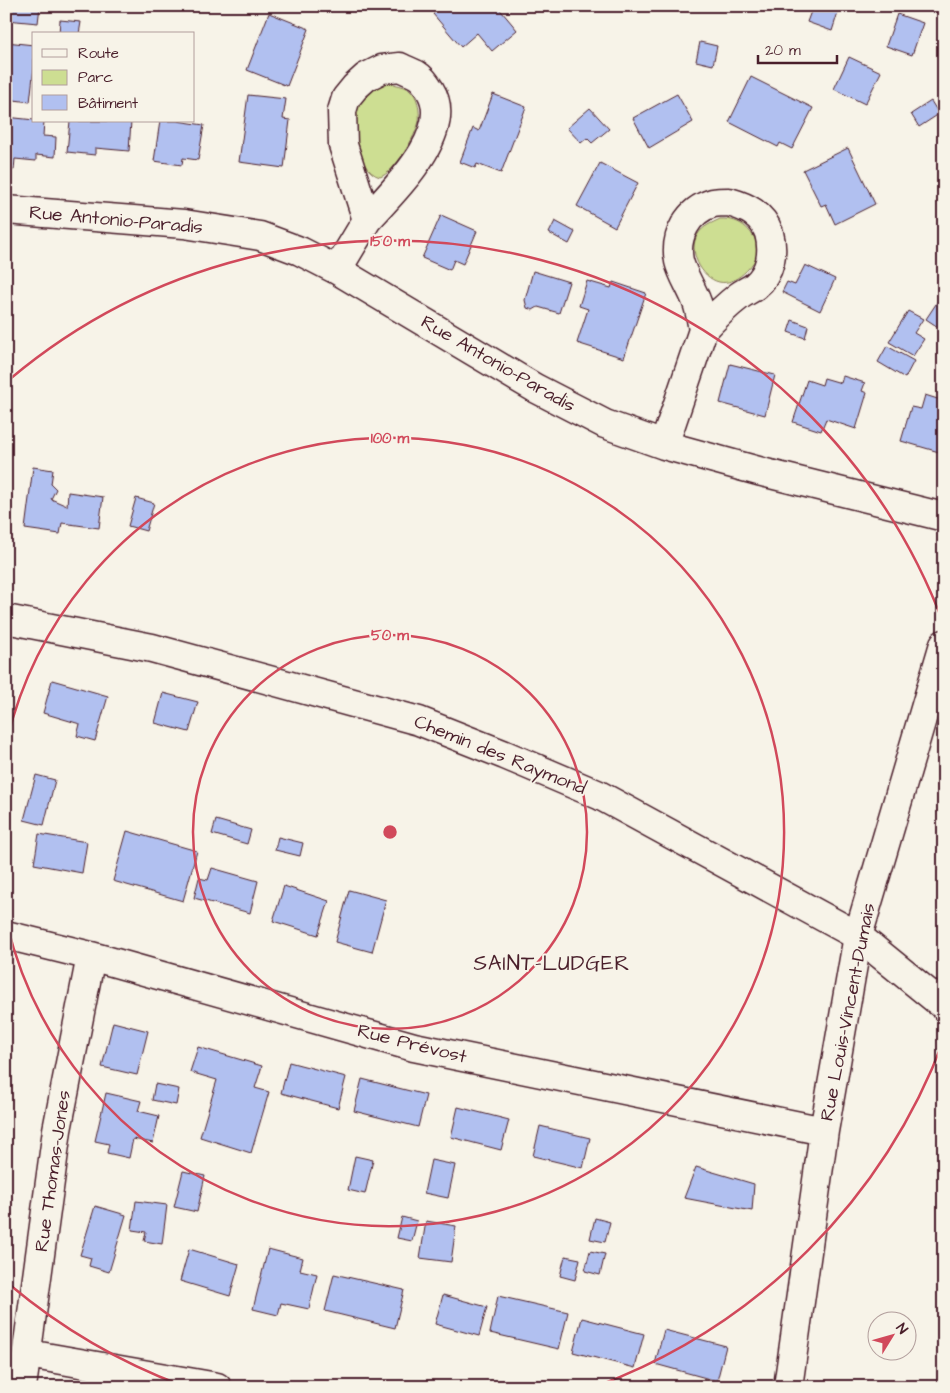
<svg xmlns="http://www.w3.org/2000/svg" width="950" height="1393" font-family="'Architects Daughter',sans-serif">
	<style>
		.green { fill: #cdde92; stroke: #8c7e5e }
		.building { fill: #b1c0f0; stroke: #4a1f2b }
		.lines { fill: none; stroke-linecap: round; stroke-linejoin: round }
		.minor-casing { stroke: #4a1f2b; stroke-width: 31 }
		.tertiary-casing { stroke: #4a1f2b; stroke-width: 31 }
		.minor { stroke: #f7f3e8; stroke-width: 28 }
		.tertiary { stroke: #f7f3e8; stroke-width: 28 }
		.ring { fill: none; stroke: #d1495b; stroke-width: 2.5 }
		.labels { text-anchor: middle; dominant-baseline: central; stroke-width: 4; stroke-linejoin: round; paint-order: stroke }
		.street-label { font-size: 19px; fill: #4a1f2b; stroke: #f7f3e8 }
		.quarter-label { font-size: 21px; letter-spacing: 1px; fill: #4a1f2b; stroke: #f7f3e8 }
		.centre { fill: #d1495b; stroke: #f7f3e8; stroke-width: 2.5 }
		.ring-label { font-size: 15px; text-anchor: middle; font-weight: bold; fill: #d1495b; stroke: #f7f3e8; stroke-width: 4; stroke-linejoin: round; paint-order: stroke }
	</style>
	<rect width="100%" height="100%" fill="#f7f3e8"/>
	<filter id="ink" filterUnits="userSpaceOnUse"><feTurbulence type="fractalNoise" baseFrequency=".02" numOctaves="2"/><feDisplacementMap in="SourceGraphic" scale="10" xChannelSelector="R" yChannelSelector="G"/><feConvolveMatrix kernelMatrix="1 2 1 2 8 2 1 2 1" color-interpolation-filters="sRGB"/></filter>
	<g filter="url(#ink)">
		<!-- green -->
		<path class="green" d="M390,83C396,85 404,86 409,89C418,95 420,111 419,121C416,136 394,173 380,177C354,170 349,116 363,97C369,89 380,84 390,83Z
			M720,219C742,218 754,232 760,251C754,265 736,286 719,282C701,278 687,250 698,234C703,226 712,223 720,219Z"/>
		<!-- building -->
		<path class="building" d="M6,6H40L38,23L6,20Z
			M364,6H400L399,10Z
			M441,6H497L517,30L492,51L477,33L461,47L433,14Z
			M813,6H840L832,31L807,22Z
			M269,13L309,29L287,86L247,70Z
			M897,14L923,23L912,55L886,46Z
			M60,20L81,22L79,34H59Z
			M6,42L34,45V67L30,102L6,99Z
			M700,42L717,46L713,65L696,61Z
			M849,57L881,72L865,104L834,89Z
			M751,77L813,108L792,149L780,143L778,147L729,122Z
			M493,94L526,107L501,173L477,164L475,168L460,162L473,128L479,131Z
			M677,94L693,122L649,148L633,118Z
			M248,95L286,99L283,119L290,120L284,168L239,162Z
			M931,101L939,114L919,127L911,114Z
			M590,108L609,129L592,143L587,138L581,143L567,128Z
			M6,117L44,121L43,136L56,137L55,157L36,155V161L15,159L14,170L6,169Z
			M70,121H131L129,151L95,148V155L67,152Z
			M160,121H177L204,125L198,160L183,158L182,165L154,161Z
			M848,148L875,204L835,224L826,204L821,206L803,170Z
			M600,163L638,183L615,227L577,206Z
			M441,215L477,231L463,264L454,260L450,270L422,258Z
			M555,221L575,232L569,244L549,233Z
			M805,265L835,279L820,311L782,292L787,282L795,285Z
			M533,271L569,282L559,313L538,307L533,310L527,308L525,300Z
			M587,281L611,288L613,282L646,293L624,358L577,343L588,309L579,306Z
			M944,292V331L926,319Z
			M908,311L923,319L914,333L924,339L913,356L889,342Z
			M792,320L808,326L805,338L788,332Z
			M887,346L914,361L905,378L878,362Z
			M730,364L775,375L765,415L720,403Z
			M843,376L865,383L862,391L867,393L856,429L826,419L821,431L793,422L807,380L822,385L824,378L841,383Z
			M925,395L944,401V434L939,452L901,441L911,407L921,409Z
			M33,467L53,470L51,484L56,489L51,499L67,506L68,492L103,497L99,528L62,523L60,534L25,529Z
			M136,498L154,503L146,531L128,526Z
			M52,680L108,696L95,741L77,736L80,724L43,713Z
			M163,693L198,702L189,732L155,723Z
			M36,775L55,780L44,825L24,820Z
			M216,820L251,830L247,844L212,834Z
			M127,831L197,851L183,901L113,881Z
			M39,834L87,842L82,873L34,864Z
			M278,837L303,843L300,856L275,850Z
			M212,868L258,881L250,913L194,898L199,878L208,880Z
			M284,886L329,901L318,935L273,921Z
			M349,890L386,900L372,952L335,942Z
			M113,1022L148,1031L137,1075L102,1067Z
			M198,1047L262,1066L255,1088L269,1092L251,1153L200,1137L217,1080L190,1072Z
			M289,1062L346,1077L338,1108L281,1093Z
			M362,1079L426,1095L418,1127L354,1111Z
			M155,1084L179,1089L176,1105L152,1100Z
			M106,1093L141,1101L138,1111L159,1116L153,1143L133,1139L129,1158L107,1153L109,1144L95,1141Z
			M458,1107L509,1120L501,1150L451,1137Z
			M540,1126L590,1138L583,1168L533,1156Z
			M355,1156L373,1160L365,1194L348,1190Z
			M431,1160L455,1165L448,1198L424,1193Z
			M696,1167L754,1184L752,1211L684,1198Z
			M183,1171L205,1176L197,1212L174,1207Z
			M136,1201L167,1205L162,1244L144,1241L146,1232L132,1230Z
			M95,1206L126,1215L109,1272L89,1266L91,1258L80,1255Z
			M402,1217L417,1221L412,1241L397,1238Z
			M595,1218L610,1222L605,1242L590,1239Z
			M426,1221L456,1226L451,1262L420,1258Z
			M189,1249L239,1264L230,1296L180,1281Z
			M268,1249L303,1258L300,1270L317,1274L309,1309L281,1303L278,1315L253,1309Z
			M590,1251L605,1254L600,1275L585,1271Z
			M565,1256L580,1259L575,1280L560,1276Z
			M334,1274L404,1290L395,1328L325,1311Z
			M443,1295L487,1307L479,1336L435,1324Z
			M498,1296L568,1312L559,1349L490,1333Z
			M582,1318L644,1334L635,1368L573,1352Z
			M664,1330L726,1346L717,1381L655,1364Z"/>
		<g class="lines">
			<defs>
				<path id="minor" d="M400,67C405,70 412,72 417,75C422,78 427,85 430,90C456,132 393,191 367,220L343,145L342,111L346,98L355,87L366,77L382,69Z
					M729,202C747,207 762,214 769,233C774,252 771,273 755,286C750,290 744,292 739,296C726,306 714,318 703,330C701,320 700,309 696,300C691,287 682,274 679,261C674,236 688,210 713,203C718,202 724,202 729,202Z
					M6,210L184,224L260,236L300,251L337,270L535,388L605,424L664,445L762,472L944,517
					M337,270L367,220
					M664,445L703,330
					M6,935L91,956L414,1047L824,1131
					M28,1354L217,1387
					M22,1387L57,1130L91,956
					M788,1387L824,1131L858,936L944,644"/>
				<path id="tertiary" d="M6,619L152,648L419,721L505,755L599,795L858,936L944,1006"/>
			</defs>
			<!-- minor casing -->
			<use href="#minor" class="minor-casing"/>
			<!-- tertiary casing -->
			<use href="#tertiary" class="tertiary-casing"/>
			<!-- minor -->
			<use href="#minor" class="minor"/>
			<!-- tertiary -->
			<use href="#tertiary" class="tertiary"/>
		</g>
	</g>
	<!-- distance rings -->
	<g class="ring">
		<circle cx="390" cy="832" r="197"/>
		<path d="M7 740A394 394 0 1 1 7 924"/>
		<path d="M944 1039A591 591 0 0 1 597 1386M183 1386A591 591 0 0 1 10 1285M10 379A591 591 0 0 1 944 625"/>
	</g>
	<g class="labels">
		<!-- street labels -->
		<g class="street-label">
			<text transform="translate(116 220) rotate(5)">Rue Antonio-Paradis</text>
			<text transform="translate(498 364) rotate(30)">Rue Antonio-Paradis</text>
			<text transform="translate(500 755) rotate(22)">Chemin des Raymond</text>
			<text transform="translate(848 1012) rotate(-79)">Rue Louis-Vincent-Dumais</text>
			<text transform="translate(412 1044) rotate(14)">Rue Prévost</text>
			<text transform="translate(53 1171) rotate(-82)">Rue Thomas-Jones</text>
		</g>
		<!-- quarter labels -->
		<g class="quarter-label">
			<text x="552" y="963">SAINT-LUDGER</text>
		</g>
	</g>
	<circle cx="390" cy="832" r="8" class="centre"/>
	<g class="ring-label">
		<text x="390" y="246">150 m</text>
		<text x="390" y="443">100 m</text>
		<text x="390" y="640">50 m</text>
	</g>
	<!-- margin -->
	<rect width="950" height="1393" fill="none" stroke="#f7f3e8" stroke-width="25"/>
	<rect x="12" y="12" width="925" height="1368" fill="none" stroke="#4a1f2b" stroke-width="2" filter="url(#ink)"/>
	<!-- legend -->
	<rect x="32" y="32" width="162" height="90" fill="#f7f3e8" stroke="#b29e9c"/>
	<rect x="42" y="49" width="25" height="8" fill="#f7f3e8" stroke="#b29e9c"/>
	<text x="78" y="58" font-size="15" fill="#4a1f2b">Route</text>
	<rect x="42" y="70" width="25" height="15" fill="#cdde92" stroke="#b29e9c"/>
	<text x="78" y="82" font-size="15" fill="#4a1f2b">Parc</text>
	<rect x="42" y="95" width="25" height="15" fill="#b1c0f0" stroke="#b29e9c"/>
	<text x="78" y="108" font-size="15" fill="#4a1f2b">Bâtiment</text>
	<!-- north arrow -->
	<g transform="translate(892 1336) rotate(53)"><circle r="24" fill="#f7f3e8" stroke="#b29e9c"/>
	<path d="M0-4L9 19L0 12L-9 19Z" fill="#d1495b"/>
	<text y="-8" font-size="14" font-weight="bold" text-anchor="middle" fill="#4a1f2b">N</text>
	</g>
	<!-- scale -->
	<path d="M758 55v8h79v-8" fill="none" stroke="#4a1f2b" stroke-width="2.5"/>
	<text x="765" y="55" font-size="15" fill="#4a1f2b" stroke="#f7f3e8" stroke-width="4" paint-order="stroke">20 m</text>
</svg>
